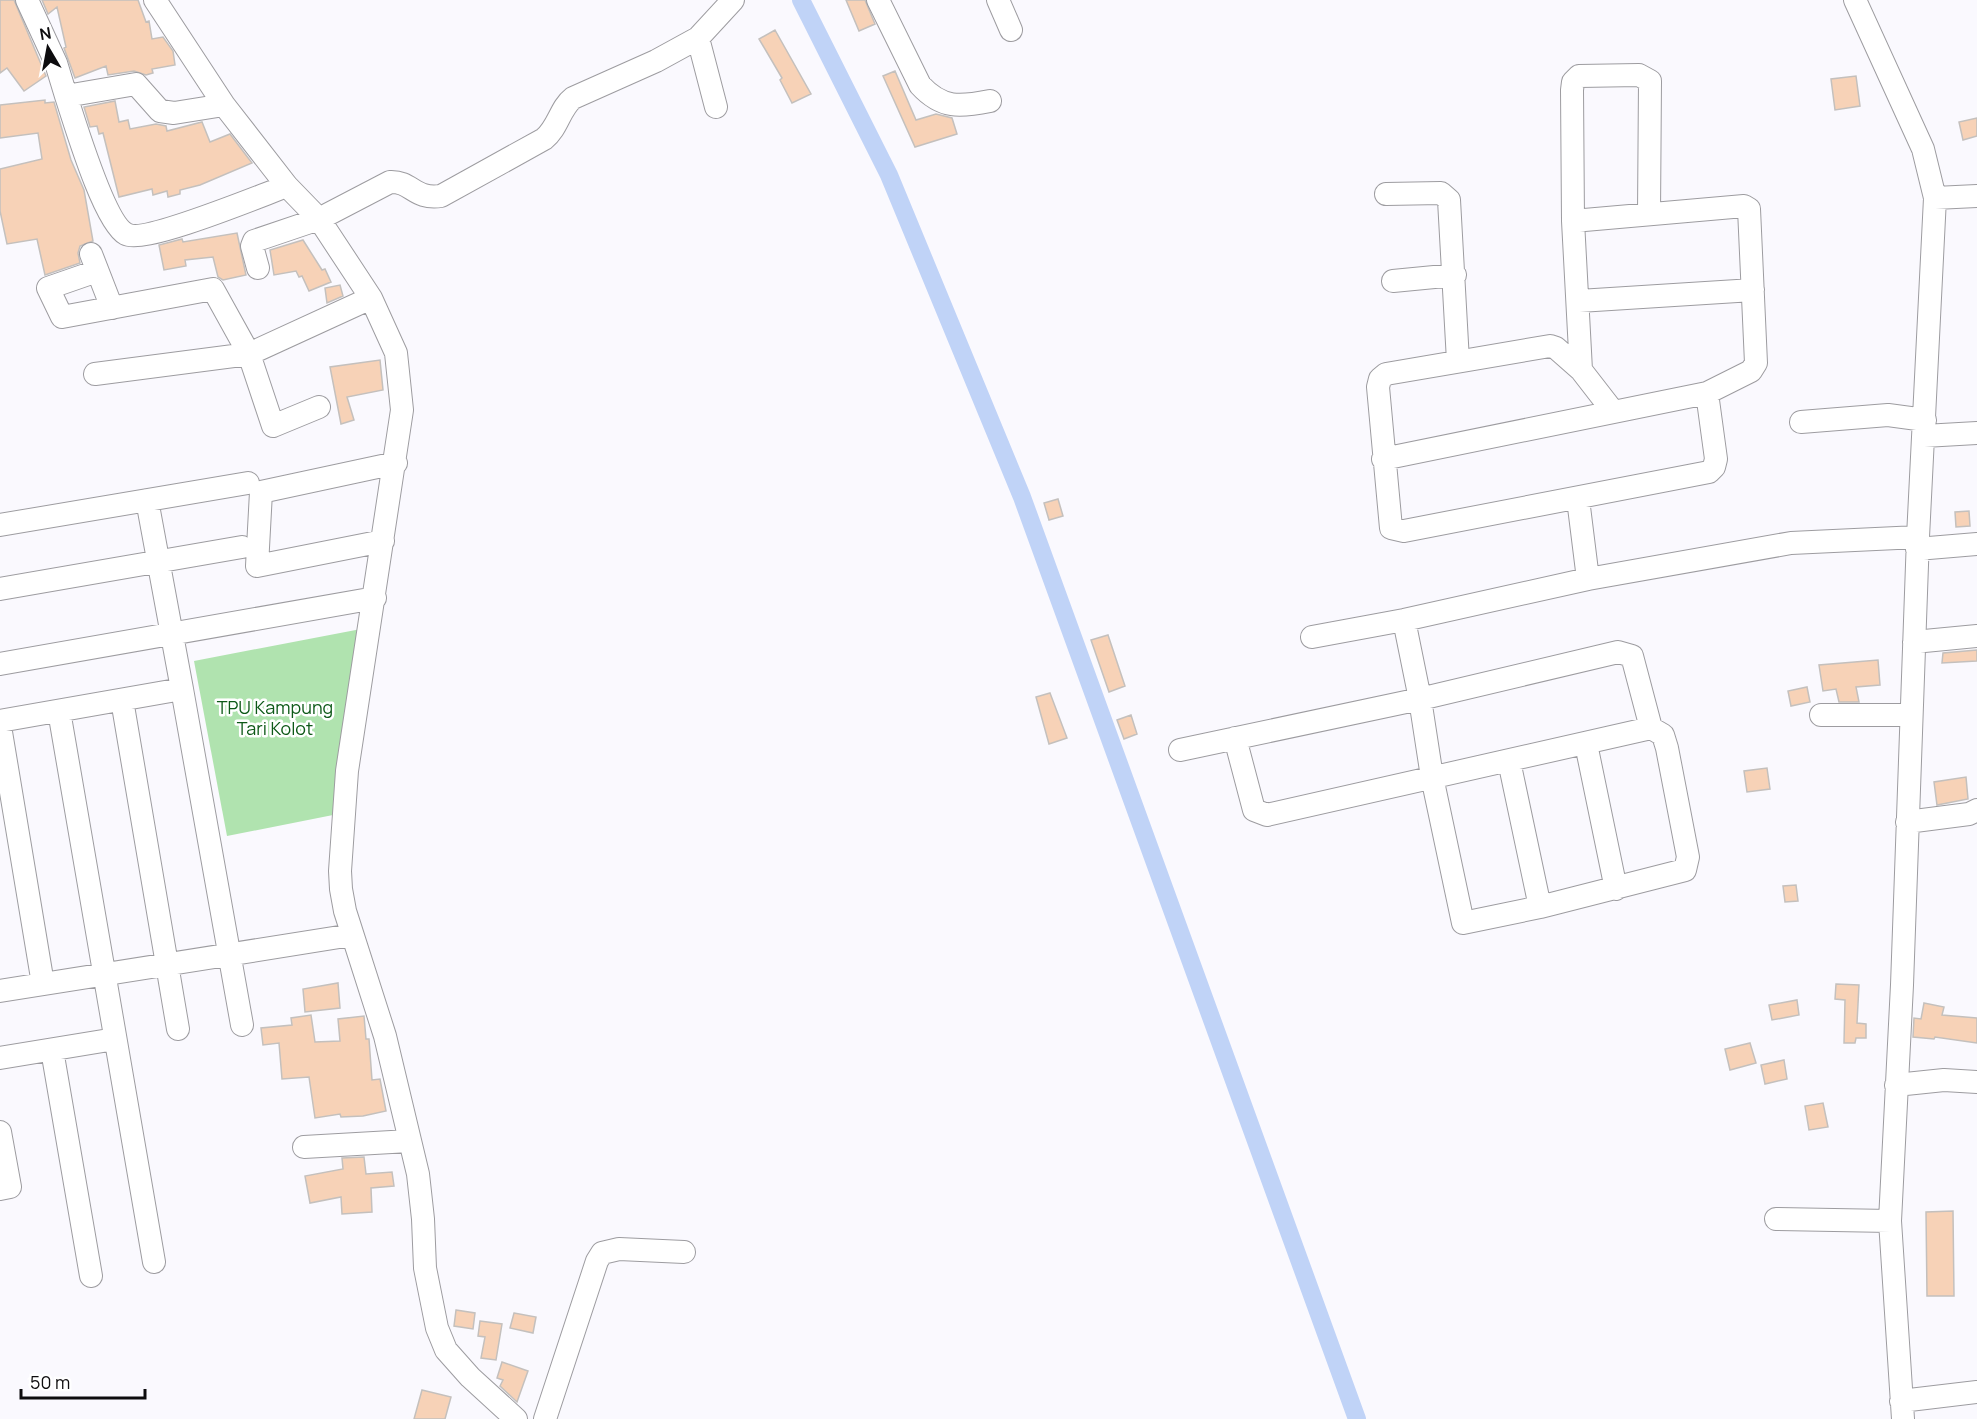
<svg xmlns="http://www.w3.org/2000/svg" width="1977" height="1419" font-family="Manrope,sans-serif">
	<style>
		.green { fill: #b0e3af }
		.lines { fill: none; stroke-linecap: round; stroke-linejoin: round }
		.canal { stroke: #c0d3f7; stroke-width: 18 }
		.building { fill: #f7d2b7; stroke: #c4c0bd; stroke-width: 1.5 }
		.minor-casing { stroke: #9d9ca0; stroke-width: 24 }
		.minor { stroke: #fff; stroke-width: 22 }
		.labels { text-anchor: middle; dominant-baseline: central; stroke-width: 5; stroke-linejoin: round; paint-order: stroke }
		.park-label { font-size: 18px; fill: #0d5917; stroke: #fff }
	</style>
	<rect width="100%" height="100%" fill="#faf9fe"/>
	<!-- green -->
	<path class="green" d="M361,629L333,815L227,836L194,661Z"/>
	<g class="lines">
		<!-- canal -->
		<path class="canal" d="M801,0L889,175L1022,497L1357,1419"/>
	</g>
	<!-- building -->
	<path class="building" d="M0,0H14L46,76L24,91L7,68L0,73Z
		M42,0H138L146,22L149,21L152,39L163,37L173,51L175,65L152,69L153,73L146,75L134,71L108,75L106,66L75,78L64,48L66,47L57,7L48,14Z
		M846,0H865L875,24L859,31Z
		M775,30L811,94L792,103L780,80L782,78L759,39Z
		M895,71L916,120L936,114L952,118L957,134L915,147L883,76Z
		M1856,76L1860,106L1835,110L1831,79Z
		M45,100V103L54,102L71,160L84,190L93,241L80,246L78,253L80,263L45,275L37,239L7,244L0,211V169L42,159L38,133L0,138V105Z
		M115,101L119,122L128,120L130,129L156,124L166,126L167,131L202,122L210,142L230,134L252,163L200,185L180,190V194L168,197L167,191L153,195L152,189L119,197L103,133L99,134L97,126L90,127L84,107Z
		M1977,118V136L1963,140L1959,122Z
		M237,233L246,275L223,280L218,277L213,257L185,260L186,266L164,270L159,245L182,239L183,242Z
		M303,240L322,270L325,269L331,282L309,291L302,276L299,277L296,271L274,275L270,250Z
		M340,285L343,296L327,303L325,288Z
		M380,360L383,390L347,397L354,420L341,424L330,367Z
		M1058,499L1063,516L1049,520L1044,503Z
		M1969,511L1970,526L1956,527L1955,512Z
		M1108,635L1125,686L1109,692L1091,640Z
		M1977,650V661L1942,663L1943,653Z
		M1878,660L1880,685L1856,687L1859,702H1839L1836,689L1823,691L1819,665Z
		M1807,687L1810,702L1791,706L1788,691Z
		M1050,693L1067,738L1049,744L1036,697Z
		M1131,715L1137,734L1124,739L1117,720Z
		M1767,768L1770,789L1747,792L1744,771Z
		M1966,777L1968,799L1937,805L1934,782Z
		M1796,885L1798,901L1785,902L1783,886Z
		M338,983L340,1008L305,1012L303,989Z
		M1836,984L1859,985L1857,1023L1866,1024V1038H1856L1855,1043H1844L1845,1000L1835,999Z
		M1797,1000L1799,1015L1772,1020L1769,1005Z
		M1924,1003L1944,1007L1942,1015L1977,1018V1043L1935,1037L1934,1039L1913,1037L1914,1018L1921,1019Z
		M311,1015L315,1042L340,1041L338,1019L364,1016L366,1039H369L372,1080L380,1079L386,1111L363,1116L341,1117L340,1114L315,1118L309,1077L282,1079L279,1043L263,1045L261,1028L292,1025L291,1018Z
		M1750,1043L1756,1063L1730,1070L1725,1049Z
		M1784,1060L1787,1079L1765,1084L1761,1065Z
		M1823,1103L1828,1127L1809,1130L1805,1106Z
		M364,1157L366,1174L392,1172L394,1186L371,1188L372,1212L342,1214L341,1197L310,1203L305,1176L343,1169L342,1158Z
		M1953,1211L1954,1296H1927L1926,1212Z
		M456,1310L475,1313L473,1329L454,1326Z
		M514,1313L536,1317L533,1333L510,1328Z
		M480,1321L502,1324L496,1360L481,1358L485,1337L478,1336Z
		M502,1362L528,1371L517,1402L500,1386L503,1380L497,1378Z
		M422,1390L451,1397L445,1419H414Z"/>
	<g class="lines">
		<defs>
			<path id="minor" d="M27,0L56,63L66,96L136,84L160,111L174,113L224,105
				M155,0L224,105L287,186L319,219L371,298L396,353L402,410L347,771L340,871L341,889L345,911L385,1036L418,1174L423,1219L425,1268L437,1328L446,1350L470,1377L516,1419
				M878,0L920,85C942,109 960,107 990,101
				M998,0L1011,30
				M1855,0L1923,149L1935,198L1918,537L1902,985L1890,1221L1903,1419
				M698,38L716,107
				M66,96C75,123 104,222 126,234C145,244 262,195 287,186
				M1386,194L1441,193L1449,200L1458,361
				M1935,198L1977,196
				M1573,221L1744,206L1749,209L1756,363L1751,371L1707,393L1716,459L1714,467L1709,472L1404,531L1391,528L1378,387L1380,379L1386,374L1550,346L1556,348L1581,370L1612,410
				M91,254L112,308
				M258,268L252,246L254,241L319,219L390,182C412,181 414,200 441,196L544,139C558,128 560,108 573,98L656,61L698,38L733,0
				M97,271L48,288L62,317L213,289L249,354L371,298
				M1393,281L1455,275
				M1579,301L1753,290
				M1581,370L1573,221L1572,90L1573,82L1579,76L1639,75L1650,81L1649,213
				M95,374L249,354L273,426L319,407
				M1801,422L1888,415L1925,420
				M1924,436L1977,433
				M1383,459L1707,393
				M1578,499L1588,579
				M0,525L248,483
				M383,541L257,566L261,492L396,463
				M1917,549L1977,544
				M0,589L242,547
				M1312,637L1404,620L1588,579L1791,543L1918,537
				M1914,642L1977,636
				M0,664L375,598
				M182,689L242,1025
				M122,700L178,1029
				M59,711L154,1262
				M1821,715H1911
				M0,721L182,689L147,500
				M0,726L43,984
				M1235,738L1254,810L1267,815L1651,728L1663,735L1667,748L1688,857L1685,870L1540,907L1463,923L1432,777L1420,699L1404,620
				M1586,744L1616,889
				M1180,750L1420,699L1618,652L1632,656L1651,728
				M1509,761L1540,907
				M1907,822L1969,814L1977,810
				M0,991L352,935
				M52,1050L91,1276
				M0,1058L115,1039
				M1896,1085L1944,1080L1977,1082
				M0,1132L10,1187L0,1189
				M304,1147L409,1141
				M1776,1219L1890,1221
				M1901,1401L1977,1392
				M545,1419L597,1261L602,1253L619,1249L684,1252"/>
		</defs>
		<!-- minor casing -->
		<use href="#minor" class="minor-casing"/>
		<!-- minor -->
		<use href="#minor" class="minor"/>
	</g>
	<g class="labels">
		<!-- park labels -->
		<g class="park-label">
			<text x="275" y="707">TPU Kampung<tspan x="275" dy="21">Tari Kolot</tspan></text>
		</g>
	</g>
	<!-- north arrow -->
	<g transform="translate(48 48) rotate(350)" stroke="#ffffff" stroke-width="4.5" paint-order="stroke">
	<path d="M0-4.5L10 22L0 15L-10 22Z" fill="#0d0c0e"/>
	<text y="-9" font-size="16" font-weight="bold" text-anchor="middle" fill="#0d0c0e">N</text>
	</g>
	<!-- scale -->
	<path d="M21 1389v9h124v-9" fill="none" stroke="#0d0c0e" stroke-width="3"/>
	<text x="30" y="1389" font-size="18" fill="#0d0c0e" stroke="#ffffff" stroke-width="4.5" paint-order="stroke">50 m</text>
</svg>
